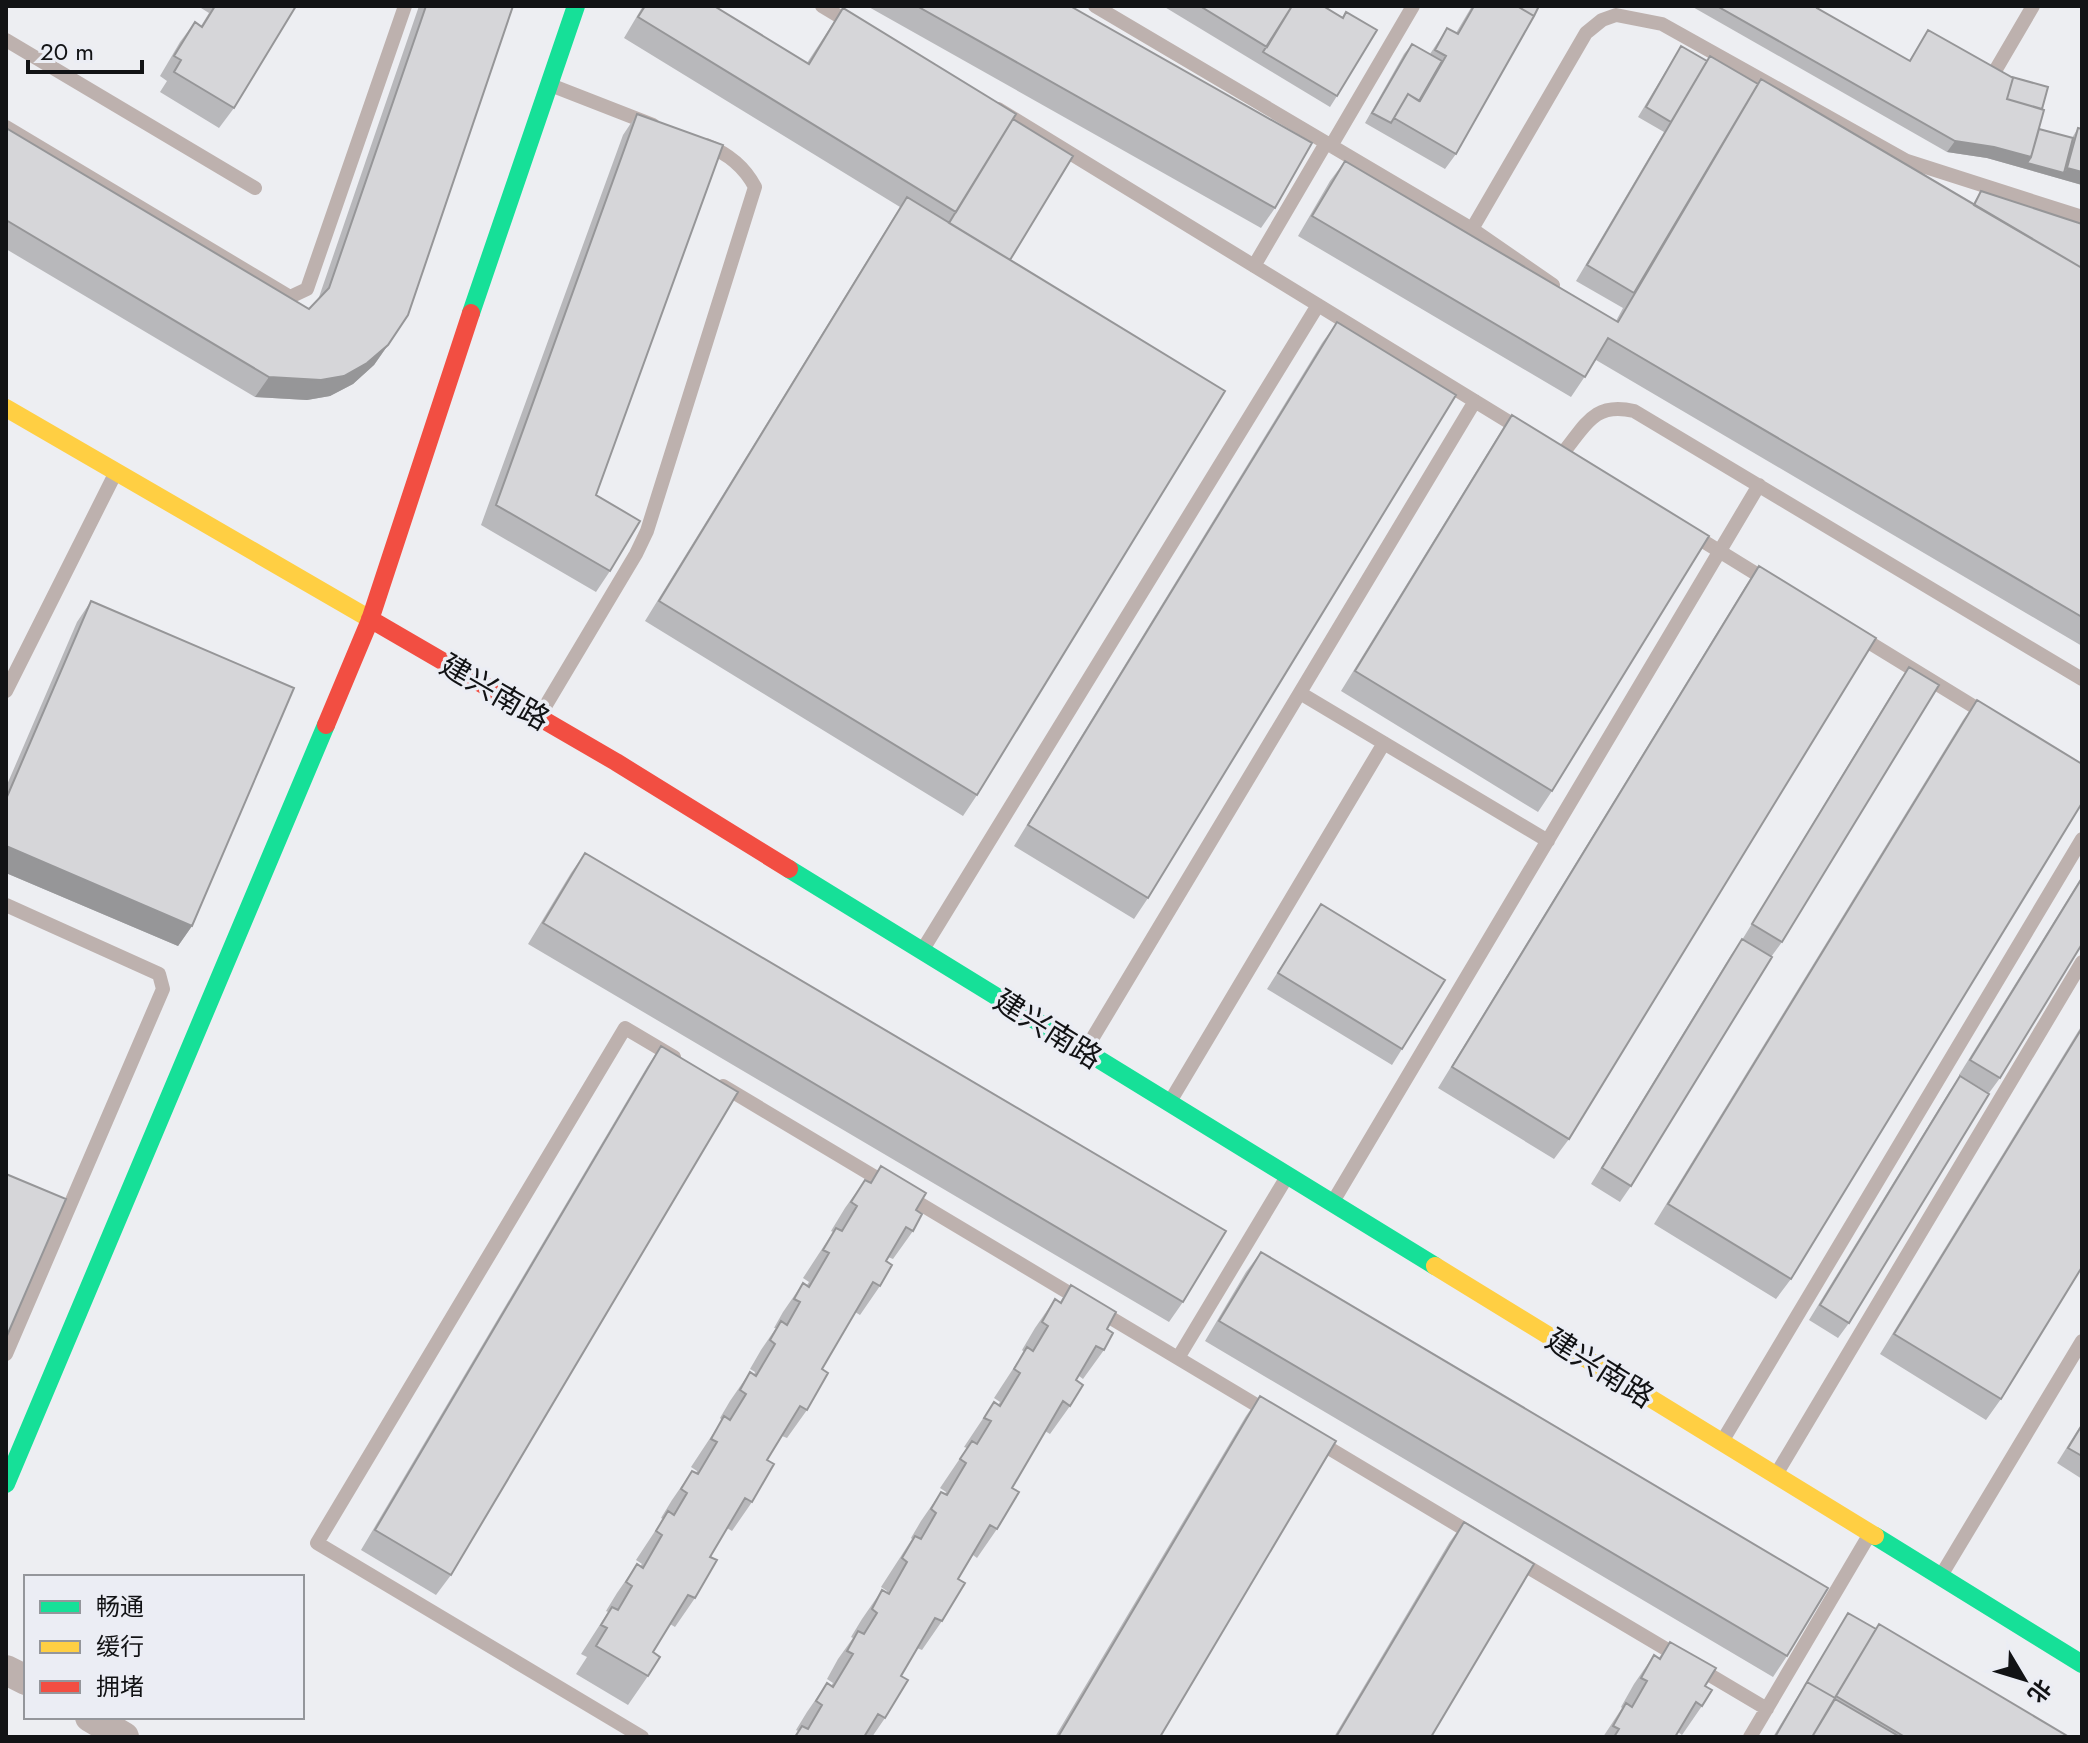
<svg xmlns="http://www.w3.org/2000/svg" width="2088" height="1743" font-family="Jost,'Noto Sans SC',sans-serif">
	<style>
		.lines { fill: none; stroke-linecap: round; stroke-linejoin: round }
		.lane { stroke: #bdb1ae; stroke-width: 14 }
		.street { stroke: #bdb1ae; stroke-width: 30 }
		.fast { stroke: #16e098; stroke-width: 18 }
		.slow { stroke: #ffcf43; stroke-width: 18 }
		.jam { stroke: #f24e42; stroke-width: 18 }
		.wall { fill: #b8b8bb }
		.shaded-wall { fill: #969698 }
		.building { fill: #d6d6d9; stroke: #969698; stroke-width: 2 }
		.labels { text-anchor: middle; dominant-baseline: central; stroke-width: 7; stroke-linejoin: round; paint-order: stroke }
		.street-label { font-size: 30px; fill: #121315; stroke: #ebedf4 }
	</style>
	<rect width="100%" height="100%" fill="#edeef2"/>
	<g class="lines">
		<!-- lane -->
		<path class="lane" d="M822,6L852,24
			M1095,6L1472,229L1553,285
			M6,40L255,188
			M1995,71L2033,6
			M553,86L653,125
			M998,109L1522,430
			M6,127L290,297L307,289L405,6
			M1331,146L1413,6
			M1472,229L1586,33L1602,20L1616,15L1662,24L1907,161L2082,217
			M1254,266L1326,143
			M1562,454C1585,427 1593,401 1634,411L2082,679
			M1690,533L1771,583
			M1857,635L1986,714
			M6,691L114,476
			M1300,693L1548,841
			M540,715L636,554L647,531L755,187C744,166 727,153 706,145
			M6,905L159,974L163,989L6,1354
			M925,946L1318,305
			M1086,1049L1475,401
			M723,1086L1268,1412
			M1171,1100L1384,743
			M1334,1200L1759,485
			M1178,1358L1285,1180
			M1723,1440L2082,839
			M1317,1441L1474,1535
			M1777,1473L2082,962
			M1516,1560L1767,1709
			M1942,1574L2082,1341
			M642,1737L317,1543L625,1028L674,1057
			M1750,1737L1868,1537"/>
		<!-- street -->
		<path class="street" d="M6,1670L26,1680
			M90,1717L124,1737"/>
		<!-- fast -->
		<path class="fast" d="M471,313L576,6
			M789,869L1435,1266
			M6,1484L326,725
			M1875,1536L2082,1664"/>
		<!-- slow -->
		<path class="slow" d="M6,408L370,619
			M1435,1266L1875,1536"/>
		<!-- jam -->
		<path class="jam" d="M370,619L616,762L789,869
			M326,725L370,620L471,313"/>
	</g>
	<!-- wall -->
	<path class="wall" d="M203,6H296L234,108L219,128L160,92L167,81L160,76L180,42L195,22L201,26L209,13L201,8Z
		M419,6H513L388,345L374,365L353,384L330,396L307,400L255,397L6,249V128L309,309L318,300Z
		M643,6H714L807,63L843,8L1013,119L1010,260L977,795L963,816L645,621L900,207L624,38Z
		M867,6H1070L1275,208L1261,228Z
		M1163,6H1323L1342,17L1346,12L1337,96L1330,107Z
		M1472,6H1539L1456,154L1445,169L1365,123L1404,54L1412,44L1430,54L1447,28L1456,33Z
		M1691,6H1818L1817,8L1909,61L1928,30L2042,109L2039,129L2072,138L2078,128L2082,185L1987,158L1947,152Z
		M1681,46L1707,61L1758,84L1973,204L1981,191L2082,224V646L1596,360L1571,397L1298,236L1330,181L1345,161L1616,321L1623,308L1576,281L1664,132L1638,117Z
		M637,114L596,495L610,571L596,592L481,525L623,135Z
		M1337,322L1148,898L1134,919L1014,846L1322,343Z
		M1512,415L1552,791L1538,812L1341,691L1498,436Z
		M1759,566L1569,1139L1554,1159L1438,1088L1745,587Z
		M91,601L192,926L178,946L6,873V787L77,622Z
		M1909,667L1782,942L1771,957L1631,1186L1620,1202L1591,1184L1731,955L1742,940L1898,683Z
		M1977,700L1791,1279L1776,1299L1654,1224L1963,720Z
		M585,853L1183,1302L1169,1322L528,944L571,873Z
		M2082,876V944L2000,1078L1989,1093L1959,1075Z
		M1321,904L1402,1049L1392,1065L1267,989Z
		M2082,1025V1267L2001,1399L1986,1420L1880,1354Z
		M661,1046L451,1575L436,1595L361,1550L647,1067Z
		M1960,1076L1849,1323L1838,1338L1809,1320L1949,1092Z
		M881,1166L916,1210L913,1231L893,1259L888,1257L886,1261L880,1286L860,1315L855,1312L822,1369L807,1410L787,1438L782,1436L767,1460L752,1502L732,1531L727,1528L710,1557L695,1598L675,1627L670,1624L653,1652L648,1676L628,1705L576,1674L587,1657L581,1654L608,1612L606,1611L617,1593L637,1564L640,1566L642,1564L636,1560L663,1519L661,1518L672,1500L692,1471L696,1473L697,1471L691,1467L722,1420L720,1418L730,1401L750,1372L754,1375L755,1372L750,1369L761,1350L776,1328H774L783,1312L803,1283L807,1285L809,1282L803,1278L833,1232L831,1231L845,1208L865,1180L870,1182Z
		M1261,1252L1787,1656L1773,1677L1205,1341L1246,1272Z
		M1071,1285L1107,1329L1104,1350L1083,1379L1079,1376L1076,1380L1070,1406L1050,1434L1045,1431L1012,1488L997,1529L977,1558L973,1555L958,1579L942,1621L922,1650L917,1648L901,1676L885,1718L872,1737H794L798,1731L796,1730L807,1712L827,1683L831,1686L833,1683L827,1679L838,1659L853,1638L851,1637L862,1619L882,1590L886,1593L887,1591L881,1587L912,1539L911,1538L921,1521L941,1492L945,1494L946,1492L940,1488L967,1448L964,1447L994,1402L998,1405L1000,1402L994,1398L1024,1352L1022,1350L1035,1328L1055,1299L1060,1302Z
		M1260,1396L1160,1737H1055L1246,1416Z
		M2082,1423V1479L2057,1463Z
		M1464,1522L1431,1737H1334L1449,1543Z
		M1848,1613L1876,1629L2069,1737H1773Z
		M1670,1642L1705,1686L1702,1706L1682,1735L1678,1732L1675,1737H1603L1622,1708L1621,1707L1634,1684L1654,1655L1659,1658Z"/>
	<!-- shaded-wall -->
	<path class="shaded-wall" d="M1955,141L1994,147L2031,157L2064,173L2067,168L2082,172V185L1987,158L1947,152Z
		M388,345L374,365L353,384L330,396L307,400L255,397L269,377Z
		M6,846L192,926L178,946L6,873Z"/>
	<!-- building -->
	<path class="building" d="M215,6H296L234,108L174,72L181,60L174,56L195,22L202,27Z
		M426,6H513L408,315L388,345L367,363L344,376L321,380L269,377L6,220V128L309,309L329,288Z
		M645,6H714L809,64L843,8L1016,114L956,212L638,17Z
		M917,6H1070L1312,143L1275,208Z
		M1200,6H1292L1267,47Z
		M1292,6H1323L1343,18L1346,12L1377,30L1337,96L1263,52Z
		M1474,6H1517L1534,16L1456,154L1394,118L1408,94L1420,101L1446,56L1435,50L1447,28L1458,34Z
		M1517,6H1539L1534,16Z
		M1717,6H1818L1817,8L1910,61L1928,30L2013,78L2007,99L2044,110L2031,157L1994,147L1955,141Z
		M1412,44L1442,61L1419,101L1408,94L1391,123L1372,113Z
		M1681,46L1707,61L1671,122L1646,107Z
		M1710,56L1758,84L1634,293L1587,265Z
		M2012,77L2048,87L2042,109L2007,99L2013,78Z
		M1761,79L2082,268V617L1608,338L1585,377L1312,216L1345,161L1618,322Z
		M637,114L723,145L596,495L640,521L610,571L496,505Z
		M1013,119L1073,156L1010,260L949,223Z
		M2078,128L2082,129V172L2067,168Z
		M2039,129L2073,138L2064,173L2027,163L2031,157Z
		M1981,191L2082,224V268L1974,205Z
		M907,197L1225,391L977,795L659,601Z
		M1337,322L1456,395L1148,898L1028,825Z
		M1512,415L1709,536L1552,791L1355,671Z
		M1759,566L1876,638L1569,1139L1452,1067Z
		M91,601L294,688L192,926L6,846V799Z
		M1909,667L1939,685L1782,942L1752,924Z
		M1977,700L2082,764V803L1791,1279L1668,1204Z
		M585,853L1226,1231L1183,1302L543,923Z
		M2082,878V944L2000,1078L1970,1060Z
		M1321,904L1445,980L1402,1049L1278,973Z
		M1742,939L1772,957L1631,1186L1602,1168Z
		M2082,1028V1267L2001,1399L1894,1334Z
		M661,1046L738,1092L451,1575L375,1530Z
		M1960,1076L1989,1094L1849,1323L1820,1305Z
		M881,1166L926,1193L916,1210L922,1214L913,1231L906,1227L886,1261L892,1265L880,1286L873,1282L822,1369L828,1373L807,1410L800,1406L767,1460L774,1464L752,1502L745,1498L710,1557L717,1560L695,1598L688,1595L653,1652L660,1657L648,1676L596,1646L607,1628L601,1625L612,1607L618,1610L632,1586L626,1582L637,1564L643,1568L662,1535L656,1531L668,1511L674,1515L687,1493L681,1489L692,1471L698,1474L717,1442L711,1439L724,1416L730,1420L746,1394L740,1390L750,1372L756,1376L775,1344L770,1340L781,1321L787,1325L800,1302L794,1299L803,1283L809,1287L829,1253L823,1250L836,1228L842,1231L857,1206L851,1202L865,1180L871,1183Z
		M6,1174L66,1199L6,1338Z
		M1261,1252L1828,1588L1787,1656L1219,1321Z
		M1071,1285L1116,1312L1107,1329L1113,1333L1104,1350L1096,1346L1076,1380L1083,1385L1070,1406L1063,1401L1012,1488L1019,1492L997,1529L990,1525L958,1579L965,1583L942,1621L935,1618L901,1676L908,1680L885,1718L878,1714L864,1737H795L802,1726L808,1729L822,1705L816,1701L827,1683L833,1687L853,1654L847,1651L858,1631L864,1634L877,1613L872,1609L882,1590L889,1594L907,1562L902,1558L915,1536L921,1539L936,1513L931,1509L941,1492L947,1495L966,1463L960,1459L972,1441L977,1444L991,1421L984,1418L994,1402L1000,1406L1020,1373L1014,1369L1027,1347L1033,1351L1048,1326L1042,1322L1055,1299L1061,1303Z
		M1260,1396L1336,1441L1160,1737H1058Z
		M2082,1425V1456L2068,1448Z
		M1464,1522L1534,1564L1431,1737H1336Z
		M1848,1613L1876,1629L1835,1698L1807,1682L1804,1687Z
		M1879,1624L2069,1737H1905L1836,1696Z
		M1670,1642L1716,1668L1705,1686L1712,1690L1702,1706L1696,1702L1675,1737H1614L1619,1729L1613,1726L1626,1703L1632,1707L1647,1681L1641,1678L1654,1655L1660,1659Z
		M1807,1682L1835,1698L1812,1737H1775Z
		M1835,1699L1900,1737H1812Z"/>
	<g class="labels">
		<!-- street labels -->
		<g class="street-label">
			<text transform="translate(495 692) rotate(30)">建兴南路</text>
			<text transform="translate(1048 1029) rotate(32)">建兴南路</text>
			<text transform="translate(1600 1368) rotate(32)">建兴南路</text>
		</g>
	</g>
	<!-- border -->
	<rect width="2088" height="1743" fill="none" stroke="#121315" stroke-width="16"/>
	<!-- legend -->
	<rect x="24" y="1575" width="280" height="144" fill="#ebedf4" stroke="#94969b" stroke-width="2"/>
	<rect x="40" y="1601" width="40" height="12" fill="#16e098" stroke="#94969b" stroke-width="2"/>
	<text x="96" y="1615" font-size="24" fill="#121315">畅通</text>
	<rect x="40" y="1641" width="40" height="12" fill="#ffcf43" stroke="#94969b" stroke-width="2"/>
	<text x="96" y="1655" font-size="24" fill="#121315">缓行</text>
	<rect x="40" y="1681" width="40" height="12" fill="#f24e42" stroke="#94969b" stroke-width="2"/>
	<text x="96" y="1695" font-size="24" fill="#121315">拥堵</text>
	<!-- north arrow -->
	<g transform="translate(2024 1679) rotate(128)" stroke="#ebedf4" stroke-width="6" paint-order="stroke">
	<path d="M0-6L14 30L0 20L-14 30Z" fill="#121315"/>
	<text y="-12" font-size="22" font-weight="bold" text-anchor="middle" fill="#121315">北</text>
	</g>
	<!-- scale -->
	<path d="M28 60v12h114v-12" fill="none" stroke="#121315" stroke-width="4"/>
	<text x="40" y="60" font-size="24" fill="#121315" stroke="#ebedf4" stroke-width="6" paint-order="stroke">20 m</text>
</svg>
